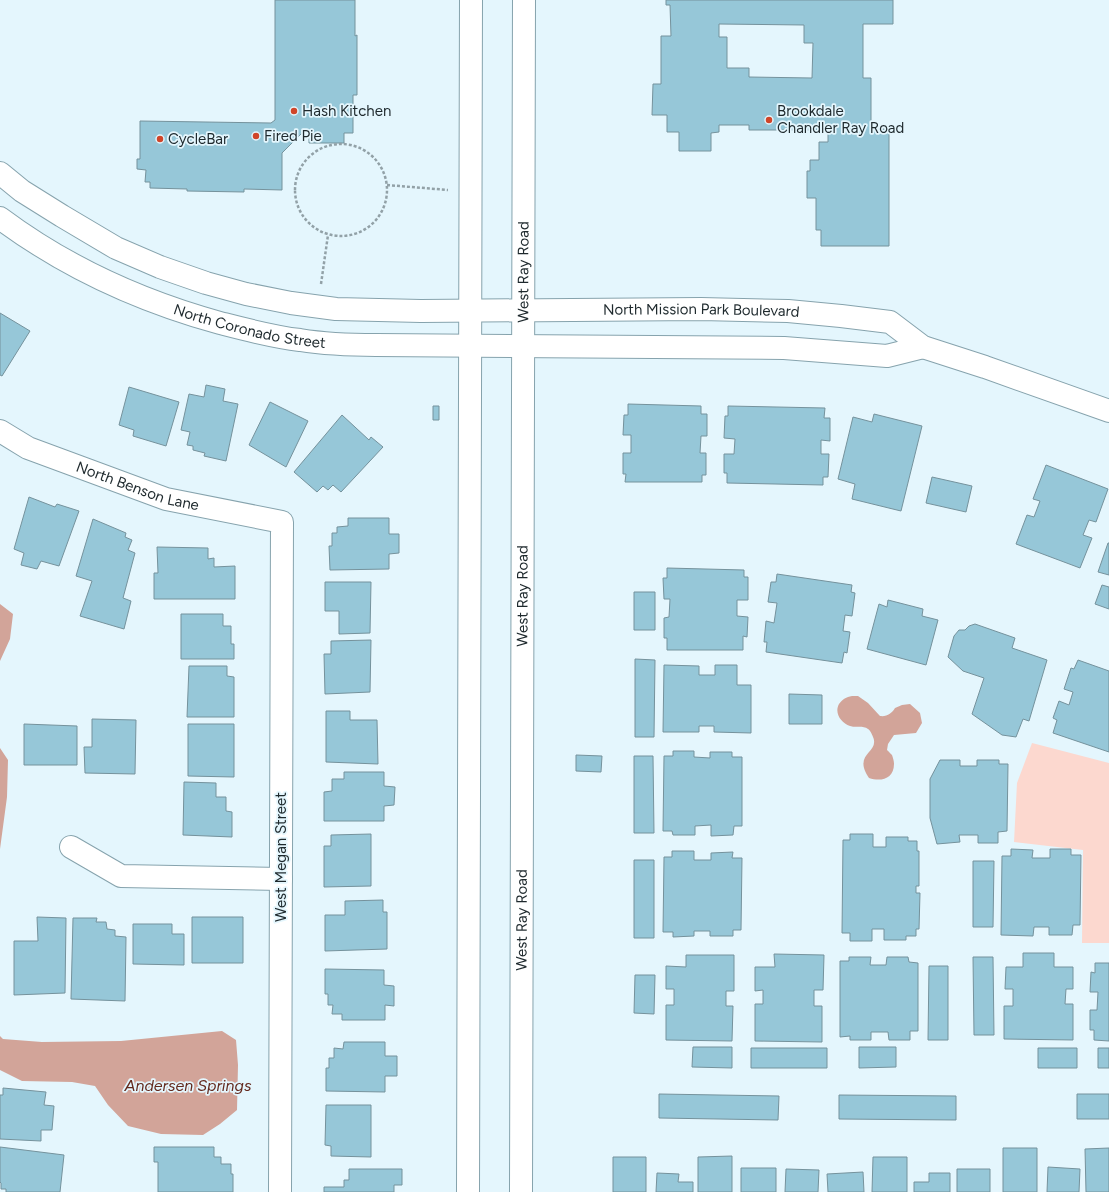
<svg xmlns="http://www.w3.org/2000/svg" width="1109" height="1192" font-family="Figtree,sans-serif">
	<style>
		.green { fill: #fcd8cf }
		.water { fill: #d2a499 }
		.building { fill: #96c7d8; stroke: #75929c; fill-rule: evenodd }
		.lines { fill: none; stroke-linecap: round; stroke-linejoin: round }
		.minor-casing { stroke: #86a3ad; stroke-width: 24 }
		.major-casing { stroke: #86a3ad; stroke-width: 24 }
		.path { stroke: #92a1a7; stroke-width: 2.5; stroke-dasharray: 3 2; stroke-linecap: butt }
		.minor { stroke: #fff; stroke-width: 22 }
		.major { stroke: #fff; stroke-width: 22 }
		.poi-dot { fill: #d04529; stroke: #e4f6fd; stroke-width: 1.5 }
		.labels { text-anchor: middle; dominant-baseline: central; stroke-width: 3.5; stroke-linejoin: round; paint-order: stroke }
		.poi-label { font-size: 15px; fill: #1e292d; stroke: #e4f6fd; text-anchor: start }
		.street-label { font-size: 15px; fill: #1e292d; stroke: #e4f6fd }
		.water-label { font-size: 16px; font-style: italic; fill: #63291d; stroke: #e4f6fd }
	</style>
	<rect width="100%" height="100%" fill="#e4f6fd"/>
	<!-- green -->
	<path class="green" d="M1032,743L1109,763V943H1082L1083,850L1014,842L1017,783Z"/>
	<!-- water -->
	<path class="water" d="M0,604L13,614L10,639L0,661Z
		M852,696H858L868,703L880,716C887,717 892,713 895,708L902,705L910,704L920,713L922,723L916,733L894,735L888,744L887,750C889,752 890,753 892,755C893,758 894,761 894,764C894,779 881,782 869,778C852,753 880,753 873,737C872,734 870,730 868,729C863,725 856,728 850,726C841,723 834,713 839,704C843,699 846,697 852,696Z
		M0,748L8,760L7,797L0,849Z
		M222,1031L236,1040L238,1065L237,1110L220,1124L203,1135L161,1134L128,1126L108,1105L95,1086L72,1082L22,1081L0,1070V1036L3,1039L42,1042L121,1041Z"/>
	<!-- building -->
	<path class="building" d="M275,0H355V36L357,35V95H353V133H344V143H309V130L304,131L282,153V190L244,189V192L187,191V189L150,188V182H145L146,170L137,169V159H140V121L271,123L275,120Z
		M666,0H893V24H863V78H871V129H889V246H821V230H816V198H807V171H810V160H819V142H828V130H749V125H719V132L711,133V151H679V132H667V115H652L653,84H661V36H671L670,5H666ZM719,24L804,25V43H813L812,78L749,77V68H727V37H719Z
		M0,313L30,331L2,376L0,375Z
		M206,385L225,389L223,401L238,404L226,461L204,456L205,453L193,450V446L187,445L190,432L181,430L189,394L204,397Z
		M129,387L179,402L166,446L133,436L134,430L119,425Z
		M270,402L308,421L286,467L249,445Z
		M628,404L701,406V414H707V436H701L700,453H706V475H702V482H625L626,474H623V453H631V435H623L624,415H628Z
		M433,406H439V420H433Z
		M728,406L825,408L824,418H830V441L821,440V454H829L828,477H823V485L727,483V473H724V454H734L735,439L724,438L725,416H728Z
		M874,414L922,426L901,511L852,499L855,484L838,479L853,417L872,422Z
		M342,415L369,440L371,437L383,447L341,492L333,485L328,490L323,486L317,492L294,472Z
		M1046,465L1108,489L1096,522L1089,520L1083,535L1092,538L1080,568L1016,544L1027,515L1034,517L1040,501L1033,499Z
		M932,477L972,486L966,512L926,503Z
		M29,497L55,507L57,504L79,511L59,566L41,561L37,569L21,565L24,553L14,549Z
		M348,518H389V534H399V553L389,554V569L330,570L329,546H332V533H337V527L348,526Z
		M93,519L126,533L125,537L132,540L128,550L135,553L123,598L131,601L124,629L80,616L92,581L76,576Z
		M1108,543H1109V575L1098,572Z
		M157,547L208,548V559L214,558V567L235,566V599H154V573H158Z
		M667,568L744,570V577H748V600H737V616L748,617L747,637L743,636V650H667V638H664V618L669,617L670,599H664L663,578H667Z
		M777,574L852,585L851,592L855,593L852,616L845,615L843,631L850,632L847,653L844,652L842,663L766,652L767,642H764L766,621L774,623L777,603L768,602L771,582H776Z
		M325,582H371L370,633L339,634V611H325Z
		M1102,585L1109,587V609L1095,604Z
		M634,592H655V630H634Z
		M888,600L923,609L922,616L938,620L926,665L867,649L879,604L887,607Z
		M181,614H223V626H231V644H234V659H181Z
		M975,624L1015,638L1012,648L1047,660L1029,721L1023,719L1016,737L1002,735L972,714L984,678L963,671L948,657L954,636L959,630H965L969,626Z
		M371,640L370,692L325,694L324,654H331V641Z
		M635,659L655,660L654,737H635Z
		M1078,660L1109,671V752L1053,733L1057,720L1053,718L1059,701L1069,705L1073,692L1064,689L1071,668L1074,669Z
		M664,665L699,666V675H715V665H737V685H751V733L714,732V726H699V732H663Z
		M189,666H227V676L234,677V717H187Z
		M789,694L822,695V724H789Z
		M326,711H350V720H377L378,764L326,762Z
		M92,719L136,720L135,774L85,773L84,747H92Z
		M24,724L77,726V765H24Z
		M188,724H234V777L188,776Z
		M673,751H694V757L710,758V752H732V757H742V826H734L733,835L711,836V825L695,826V835H673L672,831H663L664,756H673Z
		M576,755L602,756L601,772L576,771Z
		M634,756H653L654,833H634Z
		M940,760H960V766H977V760H999V764H1008L1007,831L998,832V843H978V835H959L960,842L937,844L930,818V779Z
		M344,772H384V786L395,787L394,805L384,806V821H324V792L332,791V779H344Z
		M184,782L216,783V797H226V811L232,812V837L183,835Z
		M371,834V886L324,887V846H331V835Z
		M850,834H873V847H886V837H908V841H917V851H919V886H916V893H920L919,929H916V936H906V940H884V929H872V941H850V933H842L843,840H850Z
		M1011,849L1033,850L1032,858H1050V849H1071V855H1081L1080,925H1073L1072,935H1049V927H1034L1033,936L1001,935L1002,856H1011Z
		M672,851H694V860H711V853L733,852L732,858H742L741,930H733V936H710V931H694V936L673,937V932H663L664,857H672Z
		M634,860H654V938H634Z
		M973,861H994L993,927H973Z
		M383,900V912H387V949L325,951V915H345V901Z
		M37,917L66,918L65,993L14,995V941H38Z
		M192,917H243V963H192Z
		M73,918H97L96,922H106L107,929L115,930V936L126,937L125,1001L71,999Z
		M133,924H172V934H184V965L133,964Z
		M1023,953H1054V967H1073V989H1066L1065,1004H1073V1040L1004,1039V1006H1013V989H1005L1006,967H1023Z
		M774,954L824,955L823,990H814V1006H822V1042L755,1041V1004H763V990L755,991V967H775Z
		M686,955H734V991H726V1006H733L732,1041L666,1040V1005H674V989H666V966L686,967Z
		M849,957H871L870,965H886L887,957H908L909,962L918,963V1031H910V1040H889L888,1032H871V1040H850V1036L840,1037V961H849Z
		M973,957H993L994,1035H974Z
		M1095,963H1109V1041L1094,1040V1030H1090V1010H1097L1098,992H1090L1091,972L1095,973Z
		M929,966H948V1040H928Z
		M325,969L384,970V985L394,986V1006L385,1005V1020H342V1014H332L333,1005H328V994H325Z
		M635,975H655L654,1014L634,1013Z
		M344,1042H385V1056H397V1076H385V1092L326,1091V1068H329V1058H334V1048L343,1049Z
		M693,1047H732V1068L692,1067Z
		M859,1047H896V1067L859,1068Z
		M751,1048H827V1068H751Z
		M1038,1048H1077V1068H1038Z
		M1098,1048H1109V1068H1098Z
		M3,1088L46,1092L44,1105L54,1106L52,1130H41V1141L0,1139V1095H3Z
		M659,1094L779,1096L778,1120L659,1118Z
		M1077,1094H1109V1119H1077Z
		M839,1095L956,1096V1120L839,1119Z
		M326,1105H371V1157L331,1156V1146L325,1145Z
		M0,1147L64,1155L60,1192H6V1189H1V1183L0,1182Z
		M154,1147H214V1157H221V1164H231V1174H233V1192H158V1162H154Z
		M1003,1148H1037V1192H1003Z
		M1109,1148V1192H1086L1085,1149Z
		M732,1156V1192H698V1157Z
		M613,1157H646V1192H613Z
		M873,1157H907V1192H872Z
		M1048,1167L1080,1169L1079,1192H1047Z
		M741,1168H776V1192H741Z
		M349,1169H402V1185H394V1192H324V1187H344V1180H349Z
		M786,1169L819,1170L818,1192H785Z
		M957,1169H990V1192H957Z
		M863,1172L864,1192H828L827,1174Z
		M657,1173L679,1174L678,1182H693V1192H656Z
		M929,1173H950V1192H914V1182H929Z"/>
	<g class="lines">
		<defs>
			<g id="minor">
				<path id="s1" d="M0,173L22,191L62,216L116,248L160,267L206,283L246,294L291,303L336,309L421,311L701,309L788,311L841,316L890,322L923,347L985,367L1109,411"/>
				<path id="s2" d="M0,218C67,268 140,301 220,323C247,330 273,337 300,340C325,344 350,345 376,345L784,348L887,356L923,347"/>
				<path id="s3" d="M0,431L28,448L166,499L282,522L280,1192"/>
				<path d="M71,847L121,876L281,879"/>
			</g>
			<g id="major">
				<path d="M468,1192L471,0"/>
				<path id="s4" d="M521,1192L524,0"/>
			</g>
		</defs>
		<!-- minor casing -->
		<use href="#minor" class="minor-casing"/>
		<!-- major casing -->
		<use href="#major" class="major-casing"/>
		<!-- path -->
		<path class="path" d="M295 190a46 46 0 1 1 92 0a46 46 0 1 1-92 0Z
			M387,185L448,190
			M321,284L328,235"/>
		<!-- minor -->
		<use href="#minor" class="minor"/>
		<!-- major -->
		<use href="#major" class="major"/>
	</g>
	<!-- markers -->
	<g class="poi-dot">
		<circle cx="294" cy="111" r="4"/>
		<circle cx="769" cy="120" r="4"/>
		<circle cx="256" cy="136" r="4"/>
		<circle cx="160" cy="139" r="4"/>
	</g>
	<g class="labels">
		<!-- poi labels -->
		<g class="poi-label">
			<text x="302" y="111">Hash Kitchen</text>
			<text x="777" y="111">Brookdale<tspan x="777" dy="17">Chandler Ray Road</tspan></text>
			<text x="264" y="136">Fired Pie</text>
			<text x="168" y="139">CycleBar</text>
		</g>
		<!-- street labels -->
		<g class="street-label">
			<text stroke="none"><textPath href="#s4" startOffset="920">West Ray Road</textPath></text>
			<text stroke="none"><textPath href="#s1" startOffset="733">North Mission Park Boulevard</textPath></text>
			<text stroke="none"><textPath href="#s2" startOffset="275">North Coronado Street</textPath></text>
			<text stroke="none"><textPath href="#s3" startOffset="149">North Benson Lane</textPath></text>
			<text stroke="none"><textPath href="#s4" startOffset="596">West Ray Road</textPath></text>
			<text transform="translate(281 857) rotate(-90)">West Megan Street</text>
			<text stroke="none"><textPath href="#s4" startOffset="272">West Ray Road</textPath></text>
		</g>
		<!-- water labels -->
		<g class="water-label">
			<text x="188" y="1085">Andersen Springs</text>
		</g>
	</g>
</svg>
